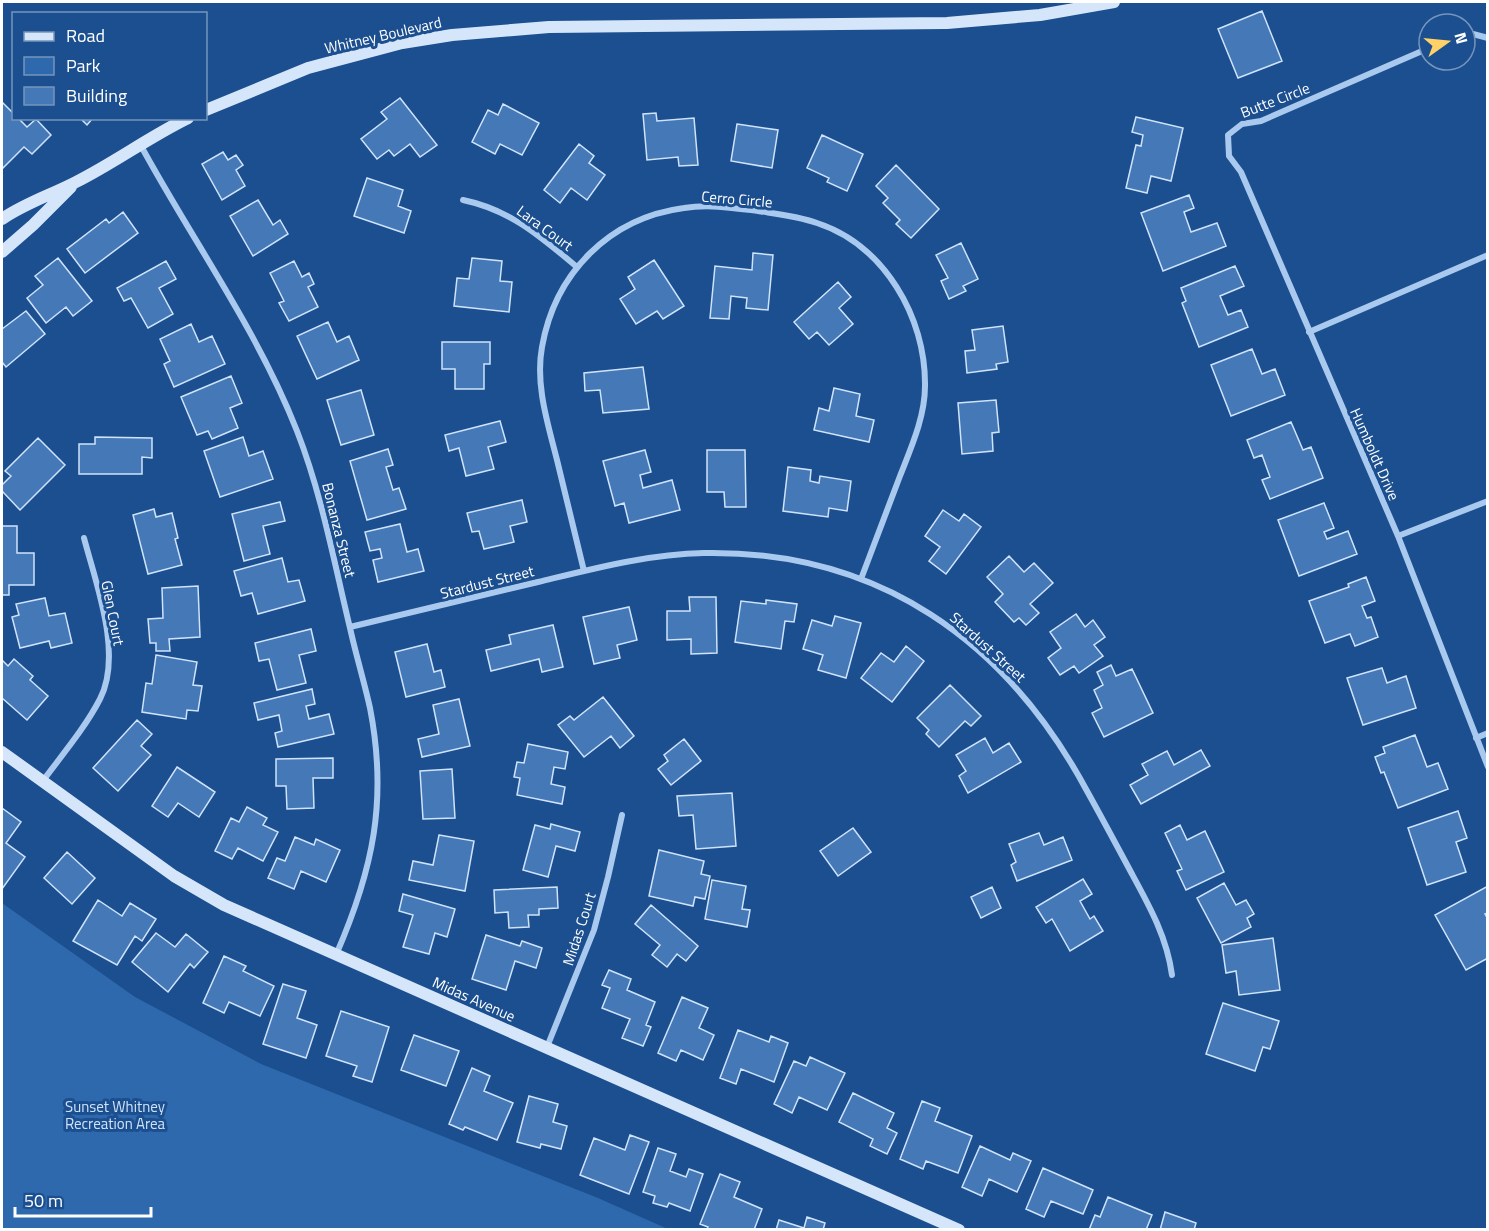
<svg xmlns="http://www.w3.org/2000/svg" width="1489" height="1231" font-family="'Titillium Web',sans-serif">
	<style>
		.green { fill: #2e69ad }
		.building { fill: #4478b7; stroke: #cfe3fa; stroke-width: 1.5 }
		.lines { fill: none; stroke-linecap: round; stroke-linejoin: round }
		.street { stroke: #a9c9ee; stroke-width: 6 }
		.secondary { stroke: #d6e6fa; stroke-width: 12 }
		.labels { text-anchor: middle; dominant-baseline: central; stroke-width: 6; stroke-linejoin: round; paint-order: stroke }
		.street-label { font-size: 15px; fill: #fff; stroke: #1b4f8f }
		.park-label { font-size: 15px; fill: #cfe3fa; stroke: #1b4f8f }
	</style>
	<rect width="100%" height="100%" fill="#1b4f8f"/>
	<!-- green -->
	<path class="green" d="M2,903L135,997L261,1064L598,1198L668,1229H2Z"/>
	<!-- building -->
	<path class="building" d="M1262,11L1282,61L1238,78L1218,29Z
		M400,98L437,145L420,157L410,144L394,156L389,150L377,159L361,139L387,119L381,112Z
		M3,103L14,114V118H18L27,127L36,119L51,135L32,154L24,147L3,168L2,166V105Z
		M503,104L539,123L522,155L500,144L495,154L472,142L488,110L498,115Z
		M656,113L657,121L694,118L698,165L679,166L678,157L647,160L643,114Z
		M1136,117L1183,128L1171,181L1151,176L1147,193L1126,188L1136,145L1141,146L1143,135L1132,132Z
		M80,118H93L87,125Z
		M737,124L778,130L772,168L731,161Z
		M822,135L863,154L847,191L827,182L829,178L807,168Z
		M579,144L594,156L589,163L605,175L587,200L571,188L560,203L544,190Z
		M223,152L228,160L236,155L243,165L236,170L245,186L222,200L202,164Z
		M896,165L939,209L911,238L896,224L900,220L883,203L888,198L876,186Z
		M367,178L403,190L398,206L411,211L404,233L354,216Z
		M1189,195L1194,208L1184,212L1191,232L1217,223L1226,246L1163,271L1141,213Z
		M258,200L273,225L280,220L288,234L253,256L230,216Z
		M123,212L138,233L85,273L67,249L106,219L109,223Z
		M961,243L978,279L963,286L966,291L949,299L941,281L948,278L936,255Z
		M753,253L773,255L768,310L746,308L747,298L731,296L729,319L710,318L715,266L752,270Z
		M58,258L92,301L73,316L66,307L46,323L27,298L43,285L35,276Z
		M472,258L502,261L500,281L512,282L509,312L454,306L457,278L469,279Z
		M654,260L684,306L663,319L657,311L636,324L620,299L635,289L628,277Z
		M166,261L176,279L159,288L173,314L148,328L131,298L124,301L117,288Z
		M294,261L302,277L309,273L314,284L308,287L318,307L289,321L279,303L284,301L270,273Z
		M1235,266L1244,286L1220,296L1228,315L1241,310L1248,327L1199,347L1182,303L1186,301L1181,288Z
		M838,282L851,297L839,308L853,324L829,345L817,332L809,339L794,322Z
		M26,311L45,334L6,367L2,362V329Z
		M328,322L337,342L349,336L359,360L317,379L297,336Z
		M191,324L199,342L212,336L225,364L174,387L164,364L170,361L160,339Z
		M1003,326L1008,362L996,364L997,369L967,373L965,351L975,350L972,330Z
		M442,342H490V364H484V389H455V369H442Z
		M1252,349L1262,374L1275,369L1285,395L1231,416L1211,365Z
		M643,367L649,409L603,413L600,390L585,391L584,373Z
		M231,376L242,403L230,408L238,428L212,439L208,431L197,435L181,397Z
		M834,388L860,394L856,416L874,420L869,442L814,430L819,408L829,411Z
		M361,390L374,435L341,445L327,400Z
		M996,400L999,432L992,433L993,451L962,454L958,403Z
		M500,421L506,442L488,447L494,469L466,476L459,448L449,451L445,435Z
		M1291,422L1303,450L1311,447L1323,478L1270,499L1262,480L1270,477L1262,455L1254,458L1247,440Z
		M95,437L152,438V458L142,457V474H79V444H95Z
		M243,437L249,456L263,451L273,479L220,497L204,451Z
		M38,438L65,465L20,510L2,491V485L11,476L5,471Z
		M388,449L393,465L386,467L393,490L399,488L406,509L367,520L350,461Z
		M645,450L651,472L640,475L643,488L672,480L680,510L629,523L624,503L615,506L603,461Z
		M707,450H745L746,507H725L724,492H707Z
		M788,467L811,470L810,481L819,483L820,476L851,481L847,511L829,508L828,517L783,511Z
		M522,500L527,522L510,526L514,542L484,549L479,531L472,532L467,513Z
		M280,502L285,521L263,526L270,554L244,561L232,514Z
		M1324,503L1334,528L1324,532L1327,539L1348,531L1357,554L1299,576L1278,520Z
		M154,509L156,517L172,513L178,538L175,539L182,565L148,574L133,515Z
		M943,510L959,521L964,514L981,527L946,574L929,561L940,547L925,536Z
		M400,524L407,552L418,549L424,571L378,582L373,560L382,558L380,549L370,551L365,532Z
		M2,526H17V553H34V585H9V595H2Z
		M1009,556L1024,572L1034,563L1053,583L1030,604L1039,613L1026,625L1019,618L1014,622L995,602L1003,594L987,577Z
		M282,558L288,582L299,580L305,601L258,614L252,593L241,596L234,571Z
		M1366,577L1375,601L1362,606L1367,618L1371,617L1378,637L1355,646L1350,634L1325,643L1309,601L1349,587L1348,584Z
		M198,586L200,637L169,639L170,651H156V643H150L148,619L163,618L162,588Z
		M689,597H716L717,653L691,654V639L667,640V611H690Z
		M45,598L49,616L65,613L72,643L51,648L49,641L20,648L12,617L19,615L16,604Z
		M766,600L797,604L794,622L785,621L781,649L735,642L741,601L766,604Z
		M629,607L637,640L617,645L620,658L594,664L583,617Z
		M1076,614L1085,627L1093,620L1105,637L1094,645L1103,656L1079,673L1074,666L1060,675L1048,658L1061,648L1050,632Z
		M835,616L861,623L846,678L818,670L823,655L803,649L812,620L832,626Z
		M553,625L563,667L542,672L539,659L491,671L486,650L511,644L509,635Z
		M311,629L316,651L299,655L306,683L277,690L269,659L259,661L255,643Z
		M427,644L434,672L441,670L445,687L406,697L395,652Z
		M906,646L924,661L892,702L861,678L881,653L894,662Z
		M156,655L197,662L193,685L202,686L198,711L187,710L186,719L142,712L146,683L152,684Z
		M14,659L33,676L30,680L48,696L27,720L2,698V660L8,666Z
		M1111,665L1116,676L1132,669L1153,713L1104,737L1092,713L1102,708L1094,690L1103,685L1097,672Z
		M1382,668L1387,683L1406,676L1416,708L1363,725L1347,678Z
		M950,685L981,716L971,726L965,721L939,747L926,734L929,730L917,718Z
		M312,689L315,704L306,706L309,719L329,714L334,734L278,747L275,733L282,731L279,715L258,720L254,703Z
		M603,697L634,736L620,748L611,736L584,757L558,725L570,716L574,720Z
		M459,699L470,746L422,757L418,739L439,734L433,705Z
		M137,720L152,734L141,746L151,755L118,791L93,768Z
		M1415,735L1427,767L1438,763L1448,789L1398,808L1384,772L1381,773L1375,757L1385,753L1383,747Z
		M985,738L993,753L1009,743L1021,762L968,793L959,776L966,771L956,755Z
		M684,739L701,761L671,785L658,769L668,761L664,755Z
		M528,744L568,752L565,769L554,767L551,784L565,787L562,804L517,795L520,778L514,777L517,762L524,763Z
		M1201,750L1210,766L1141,804L1130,785L1148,775L1142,764L1167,751L1174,765Z
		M333,758V778H313L314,808L287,809L286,786H276V759Z
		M177,767L215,792L199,817L178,803L168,817L152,806Z
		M452,769L455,818L423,819L420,771Z
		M732,793L736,846L696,849L693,815L679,816L677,796Z
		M247,807L267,818L263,825L278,832L263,861L238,848L232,859L215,851L231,818L239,822Z
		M2,808L21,822L6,843L25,857L2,889Z
		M1458,811L1467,838L1456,842L1466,872L1427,885L1408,828Z
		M551,824L580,832L575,851L556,846L548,877L523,870L535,825L550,829Z
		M1180,825L1187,840L1205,831L1224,872L1186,890L1177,871L1182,869L1165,833Z
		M853,828L871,852L838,876L820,851Z
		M1039,833L1044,845L1063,837L1072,860L1017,881L1011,865L1016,862L1009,844Z
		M439,835L474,841L465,891L409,880L413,861L433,865Z
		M295,837L314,845L316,839L340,850L326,882L301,871L294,889L268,878L277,858L285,861Z
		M659,850L704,861L701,874L710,876L705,899L695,897L693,906L649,896Z
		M67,852L95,878L72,904L44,878Z
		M1083,879L1092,894L1080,901L1090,919L1094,916L1103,931L1070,951L1052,919L1046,923L1036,907Z
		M712,880L746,886L742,909L750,910L747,927L705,919Z
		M1224,883L1236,905L1246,900L1254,914L1247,918L1251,927L1221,943L1197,898Z
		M1488,886V913L1485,914L1488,919V958L1466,970L1435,915Z
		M557,887L558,908L539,909V915H528L529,927L509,928L508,912L495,913L494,890Z
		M992,887L1001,908L981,918L971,897Z
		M403,894L455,909L447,937L435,933L429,954L403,947L413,915L399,911Z
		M98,900L122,916L130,903L156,919L142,941L135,936L117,965L73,941Z
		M651,905L698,946L686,961L677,954L667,967L652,955L660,945L635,924Z
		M156,933L175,947L186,934L208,952L194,968L190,964L168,992L132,962Z
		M486,935L520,946L522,941L542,948L536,968L515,961L506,990L472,979Z
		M1273,938L1280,990L1239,995L1236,971L1226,973L1222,945Z
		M224,956L246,966L243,971L274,986L260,1016L229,1002L224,1013L203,1003Z
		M609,970L631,979L627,990L655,1002L646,1025L651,1027L643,1046L622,1038L630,1019L602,1008L610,988L602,985Z
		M283,984L306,991L297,1018L317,1025L306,1058L263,1044Z
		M682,997L708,1008L699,1028L714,1035L703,1060L681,1050L676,1061L658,1053Z
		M1223,1003L1279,1021L1270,1049L1263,1047L1255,1071L1206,1054Z
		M341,1011L389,1027L372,1082L353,1076L357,1066L326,1056Z
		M738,1030L769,1042L771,1036L788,1043L774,1082L741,1069L736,1084L720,1078Z
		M414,1035L459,1051L446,1086L401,1070Z
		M810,1057L845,1073L827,1110L799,1097L792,1113L774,1104L794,1061L806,1066Z
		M472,1068L490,1076L484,1091L513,1103L497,1140L465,1127L463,1130L449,1124Z
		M853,1093L894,1113L887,1128L897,1133L887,1154L870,1146L873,1139L839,1122Z
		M529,1096L558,1104L553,1122L567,1126L561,1149L541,1144L540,1148L517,1142Z
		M922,1101L940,1108L935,1121L972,1136L958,1173L926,1161L923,1169L900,1159Z
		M630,1135L649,1142L629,1194L580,1175L594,1138L625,1150Z
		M980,1146L1010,1160L1013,1153L1031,1161L1017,1192L989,1179L982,1196L962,1187Z
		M658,1148L676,1154L670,1171L686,1177L689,1169L703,1174L690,1211L669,1203L667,1207L653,1203L655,1196L643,1192Z
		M1043,1168L1093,1190L1083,1214L1051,1201L1044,1217L1026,1209Z
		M720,1174L740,1182L734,1197L762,1209L754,1230H707L708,1227L700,1224Z
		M1108,1197L1152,1215L1146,1230H1089L1095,1215L1100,1217Z
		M1165,1212L1196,1223L1194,1230H1160Z
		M807,1217L825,1223L823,1230H776L779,1220L804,1228Z"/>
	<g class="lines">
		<!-- street -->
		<path class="street" d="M1465,36L1473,34L1488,38
			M1429,48L1261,121L1242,124L1228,135L1229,156L1241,172L1398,536L1488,767
			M140,144C192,240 257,329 297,431C322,495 334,562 350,628C356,655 364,681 370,708C388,800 373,870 336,955
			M463,200C511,210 541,237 577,267
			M1309,332L1488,255
			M1398,536L1488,501
			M584,571C575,534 566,497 557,460C548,424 535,385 542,347C555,273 609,218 684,208C709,204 734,208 758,211C778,214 798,216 817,223C884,245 926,317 925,386C925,417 911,448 900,476C887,511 874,545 861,579
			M350,627C412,612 475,597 538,582C592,569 648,554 704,553C878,550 1006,640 1087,791C1102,818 1117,846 1132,874C1150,907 1167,938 1172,975
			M1476,738L1488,733
			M42,782C62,755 85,728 100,699C123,654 96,584 84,538
			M547,1047L594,930L608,877L622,815"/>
		<!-- secondary -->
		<path class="secondary" d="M206,110L308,68L402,43L452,35L549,27L947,23L1040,15L1114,2
			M2,219C25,203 51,195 76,182C114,163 149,137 188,118
			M2,252L33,225L71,187
			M2,752L174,876L224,905L959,1230"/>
	</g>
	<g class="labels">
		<!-- street labels -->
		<g class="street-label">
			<text transform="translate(383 35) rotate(-13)">Whitney Boulevard</text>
			<text transform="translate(1275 100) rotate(-21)">Butte Circle</text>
			<text transform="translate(737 199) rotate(5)">Cerro Circle</text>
			<text transform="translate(545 228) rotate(36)">Lara Court</text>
			<text transform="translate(1375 454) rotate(66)">Humboldt Drive</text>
			<text transform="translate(339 530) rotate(76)">Bonanza Street</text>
			<text transform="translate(487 582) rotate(-14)">Stardust Street</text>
			<text transform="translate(113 613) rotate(79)">Glen Court</text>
			<text transform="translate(988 647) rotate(42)">Stardust Street</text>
			<text transform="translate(579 929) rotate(-72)">Midas Court</text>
			<text transform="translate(474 999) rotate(24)">Midas Avenue</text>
		</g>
		<!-- park labels -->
		<g class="park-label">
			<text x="115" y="1106">Sunset Whitney<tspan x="115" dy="17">Recreation Area</tspan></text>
		</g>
	</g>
	<!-- border -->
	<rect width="1489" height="1231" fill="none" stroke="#ffffff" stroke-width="6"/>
	<!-- legend -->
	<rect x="12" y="12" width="195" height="108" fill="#1b4f8f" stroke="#7695bc" stroke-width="1.5"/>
	<rect x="24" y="32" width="30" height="9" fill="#d6e6fa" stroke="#7695bc" stroke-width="1.5"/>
	<text x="66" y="42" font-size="18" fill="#ffffff">Road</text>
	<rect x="24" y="57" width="30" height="18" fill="#2e69ad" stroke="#7695bc" stroke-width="1.5"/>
	<text x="66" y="72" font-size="18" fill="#ffffff">Park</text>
	<rect x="24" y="87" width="30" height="18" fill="#4478b7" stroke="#7695bc" stroke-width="1.5"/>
	<text x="66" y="102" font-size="18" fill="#ffffff">Building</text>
	<!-- north arrow -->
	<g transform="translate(1447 42) rotate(75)"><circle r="28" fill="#1b4f8f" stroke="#7695bc" stroke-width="1.5"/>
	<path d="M0-4.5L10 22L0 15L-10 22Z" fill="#ffd166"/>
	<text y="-9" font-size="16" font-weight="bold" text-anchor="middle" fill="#ffffff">N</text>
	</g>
	<!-- scale -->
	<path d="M15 1207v9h136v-9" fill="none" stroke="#ffffff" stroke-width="3"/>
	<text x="24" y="1207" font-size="18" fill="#ffffff" stroke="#1b4f8f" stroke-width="4.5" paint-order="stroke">50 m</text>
</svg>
